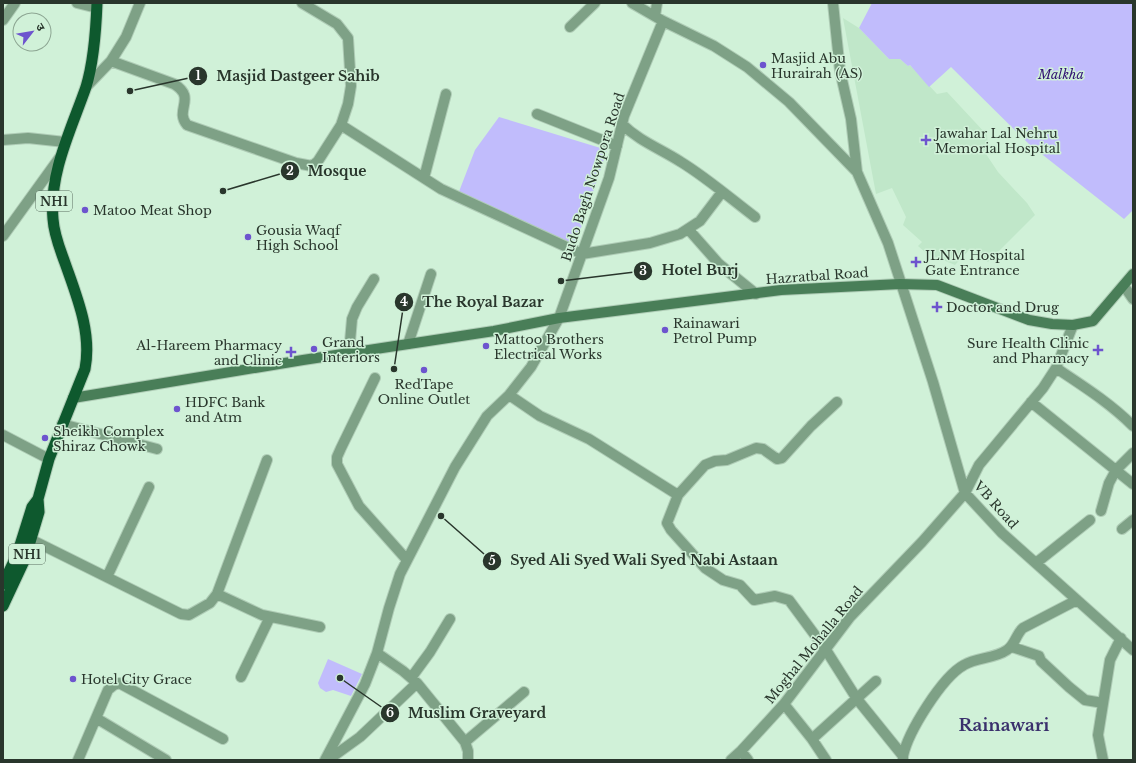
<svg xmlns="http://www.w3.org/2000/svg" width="1136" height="763" font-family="'Libre Baskerville','Noto Sans Devanagari',serif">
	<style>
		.built { fill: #c0e7c9 }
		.green { fill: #c1bcfc }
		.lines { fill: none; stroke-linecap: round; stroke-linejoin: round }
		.minor-casing { stroke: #afccb6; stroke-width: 12 }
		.tertiary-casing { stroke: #afccb6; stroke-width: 12 }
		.secondary-casing { stroke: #afccb6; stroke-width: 12 }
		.trunk-casing { stroke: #afccb6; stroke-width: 13 }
		.minor { stroke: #7ea186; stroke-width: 10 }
		.tertiary { stroke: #7ea186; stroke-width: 10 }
		.secondary { stroke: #497e58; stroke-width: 10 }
		.trunk { stroke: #0e592e; stroke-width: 11 }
		.poi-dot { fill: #6d54ce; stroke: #d0f1d8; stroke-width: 1.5 }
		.labels { text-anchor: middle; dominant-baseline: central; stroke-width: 3; stroke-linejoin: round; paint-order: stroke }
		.shield { fill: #d0f1d8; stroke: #5b6e60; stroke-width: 1 }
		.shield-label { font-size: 12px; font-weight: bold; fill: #29362c }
		.poi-label { font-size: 13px; fill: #29362c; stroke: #d0f1d8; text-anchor: start }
		.park-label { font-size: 13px; font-style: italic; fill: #311174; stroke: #d0f1d8 }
		.street-label { font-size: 13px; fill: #29362c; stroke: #d0f1d8 }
		.district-label { font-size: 17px; font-weight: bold; fill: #3a306c; stroke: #d0f1d8 }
		.leader { fill: none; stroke: #29362c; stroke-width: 1.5 }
		.callout-dot { fill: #29362c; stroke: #d0f1d8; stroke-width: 1.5 }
		.mark-label { font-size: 12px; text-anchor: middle; font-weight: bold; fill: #fff }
		.callout-label { font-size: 14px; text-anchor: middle; font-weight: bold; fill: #29362c; stroke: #d0f1d8; stroke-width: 3; stroke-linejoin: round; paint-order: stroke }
	</style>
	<rect width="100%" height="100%" fill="#d0f1d8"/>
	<!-- built -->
	<path class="built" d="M843,18L859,28L889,59H900L908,66L910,65L937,94L947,92L987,135L988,145L984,151L998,172L1027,203L1035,215L988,262L970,249L955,265L926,253L918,246L922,242L903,225L906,217L892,188L876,194Z"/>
	<!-- green -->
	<path class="green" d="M872,3H1133V210L1124,219L1029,144L951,67L929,87L910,65L908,66L900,59H889L859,28Z
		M499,117L607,150L574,249L455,202L475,150Z
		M328,659L362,674L351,696L333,690L326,692L320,688L318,683Z"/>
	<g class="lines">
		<defs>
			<path id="minor" d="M77,3L97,8
				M302,3L337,24L348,38L351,86L348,104L341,125
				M632,3L663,21L714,46L747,67L789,102L857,172
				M833,3L840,71L851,119L857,172L888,243L933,382L965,493L1002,533L1133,650
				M655,16L657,3
				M3,20L15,3
				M570,27L595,3
				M111,61L174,84C197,98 174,110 187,125L296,163L312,166L318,161L341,125L441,189L582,254L650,243L680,234L700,221L722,192
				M86,87L111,61L126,37L140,3
				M537,114L617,146
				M622,124C639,141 661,149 681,162C707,178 730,198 755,217
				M424,178L446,94
				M689,230L719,264L756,294
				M3,236L60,157
				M1124,286L1133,299
				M408,344L431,274
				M349,353L352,319L357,307L374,279
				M1056,368C1083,386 1110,403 1133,426
				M375,378L341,448L337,457V464L359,506L407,560
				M509,395L540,416L589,439L678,495
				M837,402L811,426L782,458L777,459L763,449L756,448L727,460L715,461L705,465L678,495L667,523L671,530L705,568L723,580L740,585L754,600L775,596L789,600L826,650L857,699L903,756V760
				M1031,402L1133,484
				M62,424L157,449
				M3,435L49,459
				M1101,511L1109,483L1116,470L1133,453
				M1122,529L1133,520
				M32,540L181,614L189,615L210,603L217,594L267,460
				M1036,563L1090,520
				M107,577L149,487
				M217,594L262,615L320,627
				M1012,647L1039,656L1041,661L1069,687L1085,700L1103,703
				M377,653L403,671L417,683L465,742L468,751V760
				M241,677L270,617
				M411,678L430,652L450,619
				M784,704L812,739L826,760
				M96,718L166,760
				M812,739L876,681
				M465,742L524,692
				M741,751L748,760
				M903,756C908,732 942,677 964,665C977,657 994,659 1007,650C1015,645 1016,634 1023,628L1077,600
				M78,760L108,690L114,685L119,683L223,739
				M325,760L365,684L377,653L389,608L400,574L455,467L487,416L509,395L531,367L559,318L609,178L624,116L663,21
				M328,760L360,737L417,683
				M731,760L741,751L784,704L850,617L922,542L965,493L979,465L1043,388L1056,368L1073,325
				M1103,760L1098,735L1110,660L1121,638"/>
			<path id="tertiary" d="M3,140L28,138L65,142"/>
			<path id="secondary" d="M73,398L303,360L494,331L559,318L781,290L900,284L937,285L1029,320L1052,324L1073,325L1093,321L1133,274"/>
			<path id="trunk" d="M3,584L17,555L32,507L38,499
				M3,606L25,559L39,512L38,499L49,459L85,369C92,333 77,297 65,263C60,249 54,235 53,219C49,173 71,130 86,87C94,61 96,30 97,3"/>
		</defs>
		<!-- minor casing -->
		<use href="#minor" class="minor-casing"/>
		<!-- tertiary casing -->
		<use href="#tertiary" class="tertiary-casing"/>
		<!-- secondary casing -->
		<use href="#secondary" class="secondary-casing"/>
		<!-- trunk casing -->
		<use href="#trunk" class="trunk-casing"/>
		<!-- minor -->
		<use href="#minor" class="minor"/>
		<!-- tertiary -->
		<use href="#tertiary" class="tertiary"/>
		<!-- secondary -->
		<use href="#secondary" class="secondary"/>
		<!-- trunk -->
		<use href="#trunk" class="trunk"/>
	</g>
	<!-- markers -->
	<g class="poi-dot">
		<circle cx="763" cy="65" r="4"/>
		<path d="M924 134h4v4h4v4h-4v4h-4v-4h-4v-4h4z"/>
		<circle cx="85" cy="210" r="4"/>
		<circle cx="248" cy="237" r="4"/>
		<path d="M914 256h4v4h4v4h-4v4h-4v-4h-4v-4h4z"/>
		<path d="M935 301h4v4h4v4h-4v4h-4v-4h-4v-4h4z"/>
		<circle cx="665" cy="330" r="4"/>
		<circle cx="486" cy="346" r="4"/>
		<circle cx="314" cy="349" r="4"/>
		<path d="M1096 344h4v4h4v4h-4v4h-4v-4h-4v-4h4z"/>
		<path d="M289 346h4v4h4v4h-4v4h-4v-4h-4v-4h4z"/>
		<circle cx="424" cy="370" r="4"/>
		<circle cx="177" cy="409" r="4"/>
		<circle cx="45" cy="438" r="4"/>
		<circle cx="73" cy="679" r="4"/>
	</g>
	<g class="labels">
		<!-- shield labels -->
		<g class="shield">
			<rect x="36" y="191" width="36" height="20" rx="3"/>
			<rect x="9" y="544" width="36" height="20" rx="3"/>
		</g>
		<g class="shield-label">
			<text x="54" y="201">NH1</text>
			<text x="27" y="554">NH1</text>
		</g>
		<!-- poi labels -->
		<g class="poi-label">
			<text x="771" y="58">Masjid Abu<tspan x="771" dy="15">Hurairah (AS)</tspan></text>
			<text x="935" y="133">Jawahar Lal Nehru<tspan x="935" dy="15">Memorial Hospital</tspan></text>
			<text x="93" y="210">Matoo Meat Shop</text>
			<text x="256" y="230">Gousia Waqf<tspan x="256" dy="15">High School</tspan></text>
			<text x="925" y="255">JLNM Hospital<tspan x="925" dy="15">Gate Entrance</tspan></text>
			<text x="946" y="307">Doctor and Drug</text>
			<text x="673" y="323">Rainawari<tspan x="673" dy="15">Petrol Pump</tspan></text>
			<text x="494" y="339">Mattoo Brothers<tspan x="494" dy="15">Electrical Works</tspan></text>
			<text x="322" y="342">Grand<tspan x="322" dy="15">Interiors</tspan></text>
			<text x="1089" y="343" text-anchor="end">Sure Health Clinic<tspan x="1089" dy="15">and Pharmacy</tspan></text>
			<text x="282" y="345" text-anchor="end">Al-Hareem Pharmacy<tspan x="282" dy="15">and Clinic</tspan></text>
			<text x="424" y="384" text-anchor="middle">RedTape<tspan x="424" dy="15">Online Outlet</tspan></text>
			<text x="185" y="402">HDFC Bank<tspan x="185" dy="15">and Atm</tspan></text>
			<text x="53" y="431">Sheikh Complex<tspan x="53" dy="15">Shiraz Chowk</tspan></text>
			<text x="81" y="679">Hotel City Grace</text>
		</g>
		<!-- park labels -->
		<g class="park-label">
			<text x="1061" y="74">Malkha</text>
		</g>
		<!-- street labels -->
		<g class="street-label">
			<text transform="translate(593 177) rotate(-72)">Budo Bagh Nowpora Road</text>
			<text transform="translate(817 276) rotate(-4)">Hazratbal Road</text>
			<text transform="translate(996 505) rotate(48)">VB Road</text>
			<text transform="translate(814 645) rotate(-51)">Moghal Mohalla Road</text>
		</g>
		<!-- district labels -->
		<g class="district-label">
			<text x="1004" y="725">Rainawari</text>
		</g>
	</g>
	<!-- callouts -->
	<path class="leader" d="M130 91L198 76M223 191L290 171M561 281L643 271M394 369L404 302M441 516L492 561M340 678L390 713"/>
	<g class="callout-dot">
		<circle cx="130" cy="91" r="4"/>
		<circle cx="223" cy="191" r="4"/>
		<circle cx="561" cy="281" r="4"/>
		<circle cx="394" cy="369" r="4"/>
		<circle cx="441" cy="516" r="4"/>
		<circle cx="340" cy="678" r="4"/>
		<circle cx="198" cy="76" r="10"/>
		<circle cx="290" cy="171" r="10"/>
		<circle cx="643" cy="271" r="10"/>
		<circle cx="404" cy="302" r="10"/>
		<circle cx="492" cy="561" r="10"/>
		<circle cx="390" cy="713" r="10"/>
	</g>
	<g class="mark-label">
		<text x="198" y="80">1</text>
		<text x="290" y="175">2</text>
		<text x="643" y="275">3</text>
		<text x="404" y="306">4</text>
		<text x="492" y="565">5</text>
		<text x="390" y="717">6</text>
	</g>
	<g class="callout-label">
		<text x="298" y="81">Masjid Dastgeer Sahib</text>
		<text x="337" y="176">Mosque</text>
		<text x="700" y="275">Hotel Burj</text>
		<text x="483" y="307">The Royal Bazar</text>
		<text x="644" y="565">Syed Ali Syed Wali Syed Nabi Astaan</text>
		<text x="477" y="718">Muslim Graveyard</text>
	</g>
	<!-- border -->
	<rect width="1136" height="763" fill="none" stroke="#29362c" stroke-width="8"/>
	<!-- north arrow -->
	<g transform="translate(32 32) rotate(59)"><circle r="19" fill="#d0f1d8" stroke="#8da693"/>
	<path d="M0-3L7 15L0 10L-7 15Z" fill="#6d54ce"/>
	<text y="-6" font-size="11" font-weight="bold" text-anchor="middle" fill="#29362c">उ</text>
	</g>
</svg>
